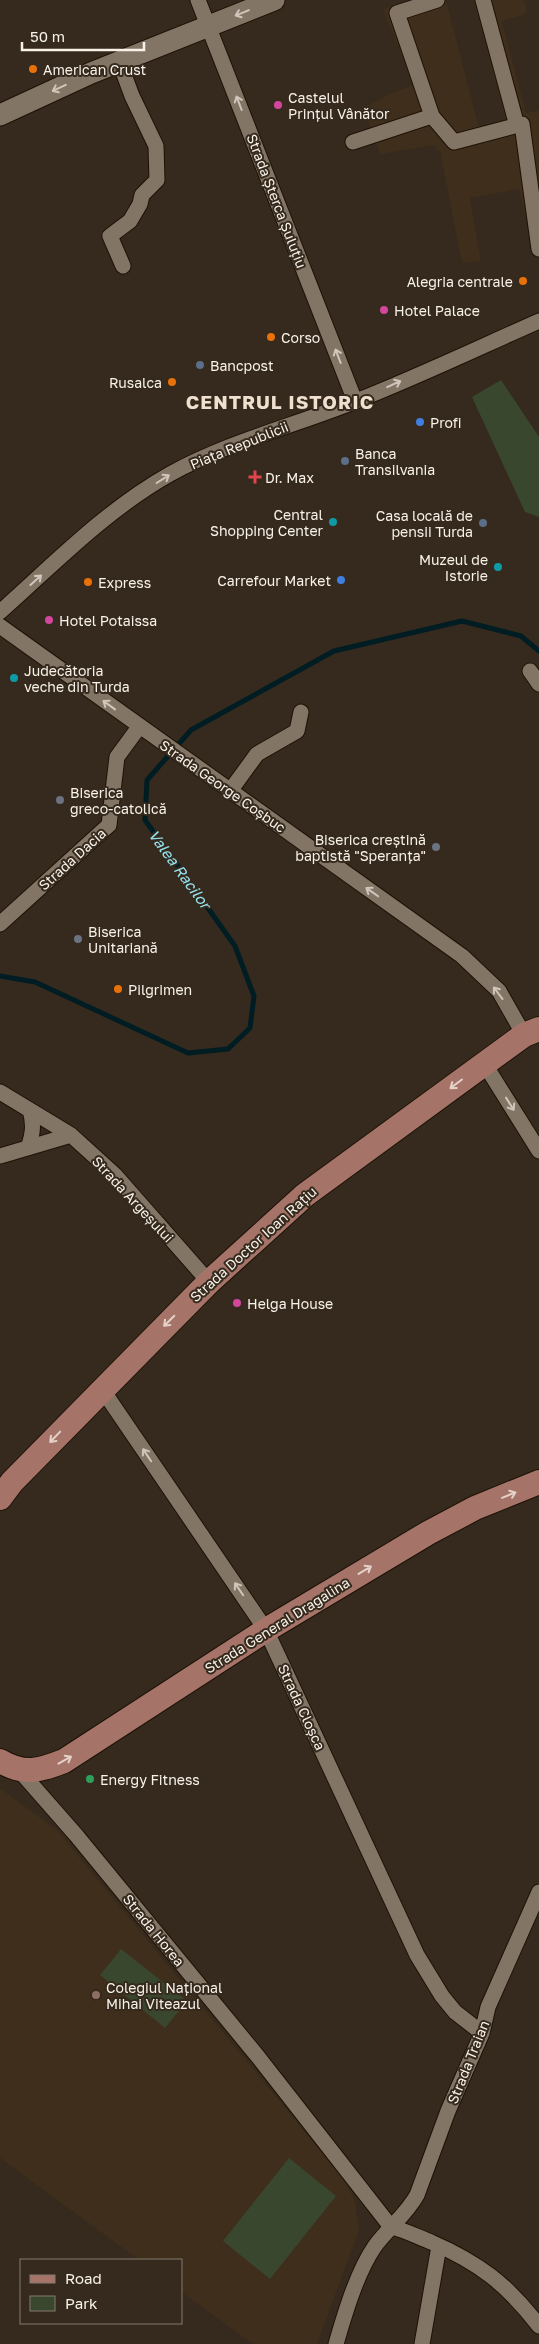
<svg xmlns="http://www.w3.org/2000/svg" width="539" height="2344" font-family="'Golos Text',sans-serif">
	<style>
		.built { fill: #3e2e1b }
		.green { fill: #39472e }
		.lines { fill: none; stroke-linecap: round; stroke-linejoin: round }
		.stream { stroke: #001d23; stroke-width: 5 }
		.street-casing { stroke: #1d1206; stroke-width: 17 }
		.secondary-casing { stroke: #1d1206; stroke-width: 23 }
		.primary-casing { stroke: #1d1206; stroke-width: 26 }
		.street { stroke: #837566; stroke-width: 15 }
		.secondary { stroke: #837566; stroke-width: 21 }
		.primary { stroke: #a57368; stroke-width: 24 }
		.oneway { stroke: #d0c6bb }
		.oneway2 { stroke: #e4d2c9 }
		.food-dot { fill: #e8710a; stroke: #352a1d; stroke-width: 2 }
		.hotel-dot { fill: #d1479c; stroke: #352a1d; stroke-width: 2 }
		.service-dot { fill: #5c6f8a; stroke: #352a1d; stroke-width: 2 }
		.shop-dot { fill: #3f7fe0; stroke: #352a1d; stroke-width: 2 }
		.health-dot { fill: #e0444e; stroke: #352a1d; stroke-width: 2 }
		.culture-dot { fill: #0f9aa8; stroke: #352a1d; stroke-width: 2 }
		.worship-dot { fill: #6b7280; stroke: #352a1d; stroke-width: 2 }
		.leisure-dot { fill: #2e9e5b; stroke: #352a1d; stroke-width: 2 }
		.education-dot { fill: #8d6e63; stroke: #352a1d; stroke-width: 2 }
		.labels { text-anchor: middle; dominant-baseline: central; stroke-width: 4; stroke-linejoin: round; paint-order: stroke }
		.poi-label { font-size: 14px; fill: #f9f2e9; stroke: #352a1d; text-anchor: start }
		.street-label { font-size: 14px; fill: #f9f2e9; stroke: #352a1d }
		.water-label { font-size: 15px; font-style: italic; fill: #95e3f1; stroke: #352a1d }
		.district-label { font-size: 19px; font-weight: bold; letter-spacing: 1px; fill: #efe0cf; stroke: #352a1d }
	</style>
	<rect width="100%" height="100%" fill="#352a1d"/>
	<!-- built -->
	<path class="built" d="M411,0H446L479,128L506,122L474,0H524L527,10L524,15L502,21L526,113L539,110V251L534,252L519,189L470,198L481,261L462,263L440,151L436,150L435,145L380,154L364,108L391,93L414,85L383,9Z
		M0,1788L58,1831L345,2181L354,2199L359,2230L317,2344H253L181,2292V2260H139L0,2158Z"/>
	<!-- green -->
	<path class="green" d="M501,380L539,437V517L525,512L472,397Z
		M121,1949L187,2001L165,2028L100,1975Z
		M289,2158L336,2196L270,2279L223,2241Z"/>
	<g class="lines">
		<!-- stream -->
		<path class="stream" d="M0,976L35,982L188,1053L228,1049L250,1028L254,996L235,946L145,820L147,780L191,730L334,651L462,621L521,636L539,651"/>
		<defs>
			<path id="street" d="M198,0L355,401
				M437,0L397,13L432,116L454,142L522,124L539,249
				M483,0L517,126
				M119,61L132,96L156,146L157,180L142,195L140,204L130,221L110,236L123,266
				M353,142L432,116
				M0,612C54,564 106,510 170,474C228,442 293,426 356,401C417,377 478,348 539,321
				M0,626L462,956L499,991L524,1035
				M530,671L539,684
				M230,791L257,754L297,731L301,712
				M0,924L109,825L117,757L139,727
				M484,1063L539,1151
				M0,1092L71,1135L115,1175L209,1282
				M28,1148C33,1134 34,1124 30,1110
				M0,1156L71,1135
				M102,1389L266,1630L417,1955L442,1996L455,2012L482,2033
				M19,1770L76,1835L259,2058L391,2227
				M391,2227C405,2230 418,2237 431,2242C479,2263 507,2284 539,2326
				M336,2344C345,2313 357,2272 375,2246C388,2228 406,2215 417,2195L448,2111L482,2033L488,2007L539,1892
				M422,2344L439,2246"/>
			<path id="secondary" d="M0,115L91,73L274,0"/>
			<path id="primary" d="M0,1498L12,1482L209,1282L305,1195L524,1035L539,1029
				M0,1761C24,1775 39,1771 64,1761L266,1630L428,1533L475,1508L539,1482"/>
		</defs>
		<!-- street casing -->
		<use href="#street" class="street-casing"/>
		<!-- secondary casing -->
		<use href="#secondary" class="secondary-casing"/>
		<!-- primary casing -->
		<use href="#primary" class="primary-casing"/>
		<!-- street -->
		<use href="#street" class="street"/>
		<!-- secondary -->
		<use href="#secondary" class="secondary"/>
		<!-- primary -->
		<use href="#primary" class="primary"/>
	</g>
	<!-- one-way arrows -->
	<defs><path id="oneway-shaft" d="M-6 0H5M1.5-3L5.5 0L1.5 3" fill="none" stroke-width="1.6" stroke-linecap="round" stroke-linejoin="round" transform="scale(1.25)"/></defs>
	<g class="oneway">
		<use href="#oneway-shaft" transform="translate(242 13) rotate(158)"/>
		<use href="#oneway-shaft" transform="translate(59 88) rotate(155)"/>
		<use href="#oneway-shaft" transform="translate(239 103) rotate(-111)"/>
		<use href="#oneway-shaft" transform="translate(338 356) rotate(-111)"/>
		<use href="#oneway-shaft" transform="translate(394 384) rotate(-24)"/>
		<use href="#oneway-shaft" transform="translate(163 479) rotate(-32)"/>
		<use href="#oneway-shaft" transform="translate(36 580) rotate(-42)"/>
		<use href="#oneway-shaft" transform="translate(109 705) rotate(-144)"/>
		<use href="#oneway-shaft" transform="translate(372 892) rotate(-145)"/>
		<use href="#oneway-shaft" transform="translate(498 993) rotate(-127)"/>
		<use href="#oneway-shaft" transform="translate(510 1104) rotate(58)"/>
		<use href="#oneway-shaft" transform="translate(147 1455) rotate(-124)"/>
		<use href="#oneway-shaft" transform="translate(239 1589) rotate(-124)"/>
	</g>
	<g class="oneway2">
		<use href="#oneway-shaft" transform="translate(456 1084) rotate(143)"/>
		<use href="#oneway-shaft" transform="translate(169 1321) rotate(135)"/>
		<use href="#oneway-shaft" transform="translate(55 1437) rotate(134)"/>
		<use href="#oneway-shaft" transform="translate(509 1495) rotate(-22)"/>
		<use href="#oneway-shaft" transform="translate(365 1570) rotate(-31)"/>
		<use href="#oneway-shaft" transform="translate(65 1760) rotate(-29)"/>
	</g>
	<!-- markers -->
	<g class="food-dot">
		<circle cx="33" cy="69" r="5"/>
		<circle cx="523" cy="281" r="5"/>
		<circle cx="271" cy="337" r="5"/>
		<circle cx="172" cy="382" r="5"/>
		<circle cx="88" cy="582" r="5"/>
		<circle cx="118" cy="989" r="5"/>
	</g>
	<g class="hotel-dot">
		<circle cx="278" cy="105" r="5"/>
		<circle cx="384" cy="310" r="5"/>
		<circle cx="49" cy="620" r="5"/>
		<circle cx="237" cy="1303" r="5"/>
	</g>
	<g class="service-dot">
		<circle cx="200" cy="365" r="5"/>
		<circle cx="345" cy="461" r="5"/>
		<circle cx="483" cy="523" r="5"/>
	</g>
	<g class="shop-dot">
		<circle cx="420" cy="422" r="5"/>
		<circle cx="341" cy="580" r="5"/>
	</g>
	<path class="health-dot" d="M252.5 469.5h5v5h5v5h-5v5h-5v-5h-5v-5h5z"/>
	<g class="culture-dot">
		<circle cx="333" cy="522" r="5"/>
		<circle cx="498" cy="567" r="5"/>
		<circle cx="14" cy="678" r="5"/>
	</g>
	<g class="worship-dot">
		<circle cx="60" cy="800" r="5"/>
		<circle cx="436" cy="847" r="5"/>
		<circle cx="78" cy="939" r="5"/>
	</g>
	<circle class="leisure-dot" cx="90" cy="1779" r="5"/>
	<circle class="education-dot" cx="96" cy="1995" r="5"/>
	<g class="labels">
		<!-- poi labels -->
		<g class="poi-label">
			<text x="43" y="69">American Crust</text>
			<text x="288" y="97">Castelul<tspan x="288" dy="16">Prințul Vânător</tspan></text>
			<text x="513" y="281" text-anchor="end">Alegria centrale</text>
			<text x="394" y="310">Hotel Palace</text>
			<text x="281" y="337">Corso</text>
			<text x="210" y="365">Bancpost</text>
			<text x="162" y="382" text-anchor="end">Rusalca</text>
			<text x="430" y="422">Profi</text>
			<text x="355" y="453">Banca<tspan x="355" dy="16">Transilvania</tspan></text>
			<text x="265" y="477">Dr. Max</text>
			<text x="323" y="514" text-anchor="end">Central<tspan x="323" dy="16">Shopping Center</tspan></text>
			<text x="473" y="515" text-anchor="end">Casa locală de<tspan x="473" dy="16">pensii Turda</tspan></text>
			<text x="488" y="559" text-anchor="end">Muzeul de<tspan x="488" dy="16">Istorie</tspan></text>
			<text x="331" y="580" text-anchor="end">Carrefour Market</text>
			<text x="98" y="582">Express</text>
			<text x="59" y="620">Hotel Potaissa</text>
			<text x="24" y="670">Judecătoria<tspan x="24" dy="16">veche din Turda</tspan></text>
			<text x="70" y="792">Biserica<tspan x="70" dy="16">greco-catolică</tspan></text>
			<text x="426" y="839" text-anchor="end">Biserica creștină<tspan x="426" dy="16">baptistă "Speranța"</tspan></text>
			<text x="88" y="931">Biserica<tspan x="88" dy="16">Unitariană</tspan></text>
			<text x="128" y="989">Pilgrimen</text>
			<text x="247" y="1303">Helga House</text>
			<text x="100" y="1779">Energy Fitness</text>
			<text x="106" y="1987">Colegiul Național<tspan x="106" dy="16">Mihai Viteazul</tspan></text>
		</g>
		<!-- street labels -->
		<g class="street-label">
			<text transform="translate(277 201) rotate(69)">Strada Șterca Șuluțiu</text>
			<text transform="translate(239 445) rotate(-22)">Piața Republicii</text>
			<text transform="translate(223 786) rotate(35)">Strada George Coșbuc</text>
			<text transform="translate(72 859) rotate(-42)">Strada Dacia</text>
			<text transform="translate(133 1199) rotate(47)">Strada Argeșului</text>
			<text transform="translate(253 1244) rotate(-42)">Strada Doctor Ioan Rațiu</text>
			<text transform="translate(277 1625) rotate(-32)">Strada General Dragalina</text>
			<text transform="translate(302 1707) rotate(65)">Strada Cloșca</text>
			<text transform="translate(154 1930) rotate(51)">Strada Horea</text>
			<text transform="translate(468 2062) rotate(-68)">Strada Traian</text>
		</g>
		<!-- water labels -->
		<g class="water-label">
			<text transform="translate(180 869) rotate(54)">Valea Racilor</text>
		</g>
		<!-- district labels -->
		<g class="district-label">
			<text x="280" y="401">CENTRUL ISTORIC</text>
		</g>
	</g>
	<!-- legend -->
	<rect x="20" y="2259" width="162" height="65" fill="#352a1d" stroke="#837a6f"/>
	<rect x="30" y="2275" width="25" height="8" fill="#a57368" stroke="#837a6f"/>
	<text x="65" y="2284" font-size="15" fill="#f9f2e9">Road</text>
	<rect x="30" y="2296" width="25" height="15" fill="#39472e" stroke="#837a6f"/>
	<text x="65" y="2309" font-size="15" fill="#f9f2e9">Park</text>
	<!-- scale -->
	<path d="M22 42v8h122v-8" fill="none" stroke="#f9f2e9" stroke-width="2.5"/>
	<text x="30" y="42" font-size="15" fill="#f9f2e9" stroke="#352a1d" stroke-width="4" paint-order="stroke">50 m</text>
</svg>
